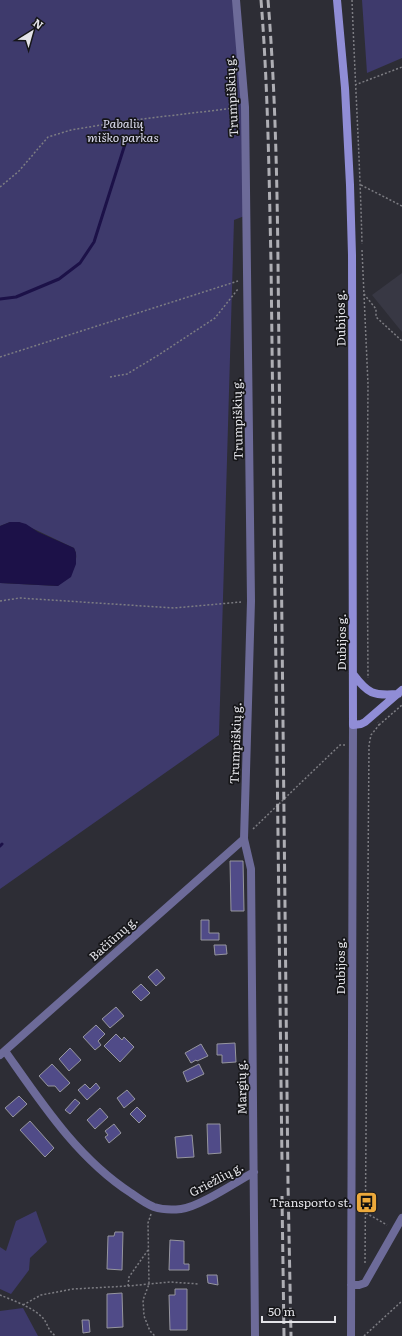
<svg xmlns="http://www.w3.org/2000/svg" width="402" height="1336" font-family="Literata,serif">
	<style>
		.built { fill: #383844 }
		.green { fill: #3e3a6c }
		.water { fill: #1c1148 }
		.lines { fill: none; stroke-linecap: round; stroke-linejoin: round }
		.stream { stroke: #1c1148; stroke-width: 3 }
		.building { fill: #504b88; stroke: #96969e }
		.path { stroke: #7d7d83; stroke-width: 1.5; stroke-dasharray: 2 2; stroke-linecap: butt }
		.minor { stroke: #6d6b99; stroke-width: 8 }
		.secondary { stroke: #908dd6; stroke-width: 8 }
		.rail { stroke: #aeaeb4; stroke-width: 3; stroke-dasharray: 8 4; stroke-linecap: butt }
		.labels { text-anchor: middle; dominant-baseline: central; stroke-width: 3.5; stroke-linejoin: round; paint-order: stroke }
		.street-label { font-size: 12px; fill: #e3e3e8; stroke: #161619 }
		.park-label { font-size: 12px; font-style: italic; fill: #dedef1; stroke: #161619 }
		.poi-label { font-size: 12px; fill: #e3e3e8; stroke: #161619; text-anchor: end }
	</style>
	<rect width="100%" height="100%" fill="#2d2d35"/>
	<!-- built -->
	<path class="built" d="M402,273V332L372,295Z"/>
	<!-- green -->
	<path class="green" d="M0,0H236L247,215L234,220L219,735L0,889V583L58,586C67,575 82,563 74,548L19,522H10L0,526Z
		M362,0H402V58L367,73Z
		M36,1211L47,1242L30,1258L29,1270L11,1294L0,1289V1247L6,1251L16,1221Z
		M23,1308L38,1336H0V1311Z"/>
	<!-- water -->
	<path class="water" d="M10,522H19L26,524L38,532L74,548L76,553V564L71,577L58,586L0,583V526Z"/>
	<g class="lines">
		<!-- stream -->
		<path class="stream" d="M0,299L16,297L59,279L80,263L94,242L126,141
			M0,846L2,844"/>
	</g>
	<!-- building -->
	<path class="building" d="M230,861H243L244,911H231Z
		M201,920H209V933H219V940H201Z
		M214,945H226L227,954L215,955Z
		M157,969L165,978L156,986L148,977Z
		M141,984L150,993L141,1001L132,992Z
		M116,1007L124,1016L110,1028L102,1019Z
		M96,1025L105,1034L98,1041L101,1045L95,1050L83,1037Z
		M116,1034L122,1040L124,1037L134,1047L120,1062L104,1046Z
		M235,1043L236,1062L222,1063V1055H217V1044Z
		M201,1044L208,1056L197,1061L196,1060L191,1063L185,1053Z
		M70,1048L81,1060L69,1071L59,1059Z
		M52,1064L70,1083L60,1092L55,1086H48L39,1076Z
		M199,1064L204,1074L187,1082L183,1072Z
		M96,1083L100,1088L87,1100L78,1090L85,1084L90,1089Z
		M127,1090L135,1099L124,1108L117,1098Z
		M19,1096L27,1104L13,1117L5,1108Z
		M75,1099L80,1103L70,1114L65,1110Z
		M137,1107L146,1116L139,1123L130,1114Z
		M100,1108L108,1117L95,1129L87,1120Z
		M30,1121L54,1148L45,1157L20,1130Z
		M114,1124L121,1133L109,1143L105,1137L108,1135L105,1131Z
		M207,1124H220L221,1153L208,1154Z
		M192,1135L194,1157L177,1158L175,1137Z
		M115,1232H123L122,1270L107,1269L108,1236H114Z
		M170,1240L184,1241V1264H189V1270H169Z
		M207,1275H217L218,1285L208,1283Z
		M175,1289H187V1330H170L169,1295H175Z
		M122,1293L123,1327L107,1328V1294Z
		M82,1320H89L90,1332L83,1333Z"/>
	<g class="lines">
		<!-- path -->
		<path class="path" d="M352,0C355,81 360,162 362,244
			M355,85L402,67
			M361,185L402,206
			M0,187L19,171L48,137L71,130L125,121L235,108
			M362,250L368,384L367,521L368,678
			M364,294L376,309V317L402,341
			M0,357L238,281
			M110,377L127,374L157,356L215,318L238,289
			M0,601L20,598L174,608L241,602
			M379,725L402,705
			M253,829L340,745H345
			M366,1213L387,1225
			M151,1214L148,1223L149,1284L143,1300L144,1316L150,1331L155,1336
			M365,1263L369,745L371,735L379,725L378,722
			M128,1286L129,1277L148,1250
			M0,1295C12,1300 32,1307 42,1317C48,1323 48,1332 56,1336
			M23,1305L41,1295L73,1289L128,1286L170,1282L199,1284
			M364,1336L402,1301"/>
		<!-- minor -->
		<path class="minor" d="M236,0L245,107L251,601L244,839L251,869L255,1336
			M5,1051C41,1102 77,1158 131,1193C138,1198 146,1204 154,1207C163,1210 172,1210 181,1209C199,1207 236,1182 254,1172
			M0,1055L244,839
			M351,1285H359L365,1283L402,1218
			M351,1336L353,725"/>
		<!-- secondary -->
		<path class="secondary" d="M337,0L345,88L350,185L352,255L353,725L361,724L365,722L402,690
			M353,674C368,694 373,696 398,694"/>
		<!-- rail -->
		<path class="rail" d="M261,0C268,87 269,175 271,262L282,1162
			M268,0C275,87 277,174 278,262L288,1183L291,1336
			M282,1196L284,1336"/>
	</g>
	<!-- icons -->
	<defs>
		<symbol id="bus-square" viewBox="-11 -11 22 22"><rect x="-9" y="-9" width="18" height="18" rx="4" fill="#eca93b" stroke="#161619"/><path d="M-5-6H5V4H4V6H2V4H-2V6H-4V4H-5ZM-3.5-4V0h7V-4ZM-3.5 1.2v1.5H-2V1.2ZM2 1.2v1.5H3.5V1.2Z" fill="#111"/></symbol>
	</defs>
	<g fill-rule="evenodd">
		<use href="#bus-square" x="354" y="1190" width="25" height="25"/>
	</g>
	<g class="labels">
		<!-- street labels -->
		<g class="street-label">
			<text transform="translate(231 96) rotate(-93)">Trumpiškių g.</text>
			<text transform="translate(340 318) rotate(-91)">Dubijos g.</text>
			<text transform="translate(237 419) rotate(-91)">Trumpiškių g.</text>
			<text transform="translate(341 642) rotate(-90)">Dubijos g.</text>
			<text transform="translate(235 743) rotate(-88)">Trumpiškių g.</text>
			<text transform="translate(113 938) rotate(-42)">Bačiūnų g.</text>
			<text transform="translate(340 966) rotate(-90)">Dubijos g.</text>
			<text transform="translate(241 1087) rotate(-91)">Margių g.</text>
			<text transform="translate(216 1179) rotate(-28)">Griežlių g.</text>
		</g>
		<!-- park labels -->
		<g class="park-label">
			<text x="123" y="123">Pabalių<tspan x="123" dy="14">miško parkas</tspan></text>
		</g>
		<!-- poi labels -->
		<g class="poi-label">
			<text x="352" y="1202">Transporto st.</text>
		</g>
	</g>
	<!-- north arrow -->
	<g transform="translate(32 32) rotate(37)" stroke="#161619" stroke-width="3" paint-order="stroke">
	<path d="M0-3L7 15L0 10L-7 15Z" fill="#e3e3e8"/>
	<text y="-6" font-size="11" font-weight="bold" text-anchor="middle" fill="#e3e3e8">N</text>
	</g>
	<!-- scale -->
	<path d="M262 1316v6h73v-6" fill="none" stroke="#e3e3e8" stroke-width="2"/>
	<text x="268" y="1316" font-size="12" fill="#e3e3e8" stroke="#161619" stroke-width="3" paint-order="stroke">50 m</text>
</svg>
